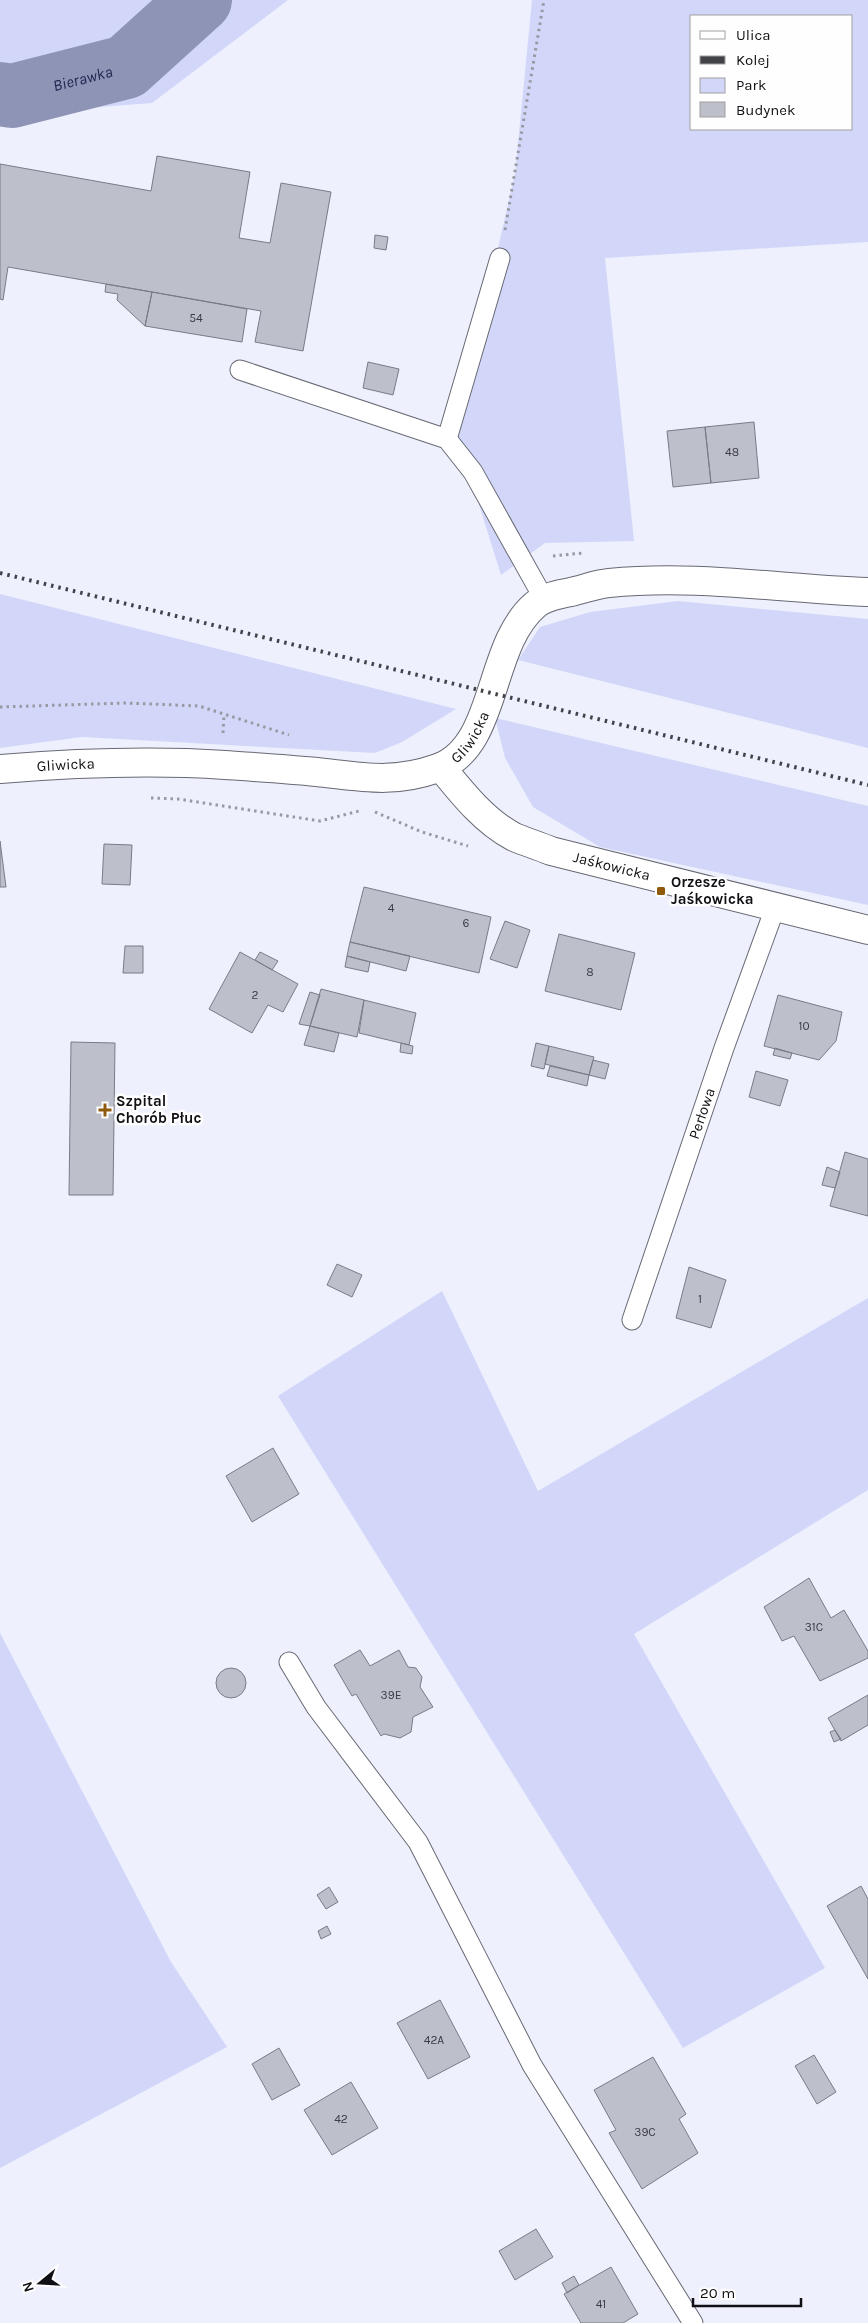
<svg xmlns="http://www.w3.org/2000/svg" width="868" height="2323" font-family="Karla,sans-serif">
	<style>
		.green { fill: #d2d7f9; fill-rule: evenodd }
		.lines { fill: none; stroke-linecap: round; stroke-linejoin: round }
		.river { stroke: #8e94b5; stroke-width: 64 }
		.building { fill: #bdbfcb; stroke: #797b86 }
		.lane-casing { stroke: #676973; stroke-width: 21 }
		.secondary-casing { stroke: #676973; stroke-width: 30 }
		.path { stroke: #9899a2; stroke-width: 3; stroke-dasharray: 2.5 4; stroke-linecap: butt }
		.lane { stroke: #fff; stroke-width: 19 }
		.secondary { stroke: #fff; stroke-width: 28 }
		.rail { stroke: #424349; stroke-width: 4; stroke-dasharray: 2.5 5; stroke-linecap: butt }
		.poi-dot { fill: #905a0e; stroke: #fefefe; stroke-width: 2 }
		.labels { text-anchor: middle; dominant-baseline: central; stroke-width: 5; stroke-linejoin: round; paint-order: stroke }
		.number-label { font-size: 12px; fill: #3b3c42 }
		.street-label { font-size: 15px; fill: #101014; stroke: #fefefe }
		.poi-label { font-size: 15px; font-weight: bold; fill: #101014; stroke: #fefefe; text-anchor: start }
		.water-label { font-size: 16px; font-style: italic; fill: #232551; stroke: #fefefe }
	</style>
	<rect width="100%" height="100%" fill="#eef0fd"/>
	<!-- green -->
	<path class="green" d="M0,0H288L152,103L22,113L0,111Z
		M532,0H868V242L605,258L634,541L545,543L501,575L456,431L515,174ZM692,16H852V129H692Z
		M0,594L456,709L402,742L375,753L82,737L0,748Z
		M678,601L868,619V748L518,660L540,627L590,612Z
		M495,718L868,806V905L600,847L533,807L505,758Z
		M442,1291L538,1491L868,1298V1490L634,1634L825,1968L683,2048L278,1396Z
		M0,1633L171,1962L227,2047L0,2168Z"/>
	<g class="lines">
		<!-- river -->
		<path class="river" id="s1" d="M0,94L12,96L126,67L200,0"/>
	</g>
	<!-- building -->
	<path class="building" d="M157,156L250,172L239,238L270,243L281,183L331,192L303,351L255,342L261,311L8,267L3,300L0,299V164L151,191Z
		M375,235L388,237L386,250L374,248Z
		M106,284L152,292L145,326L117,300L118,294L105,292Z
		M152,292L247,309L242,342L145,326Z
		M368,362L399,369L393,395L363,388Z
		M754,422L759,478L711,483L705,427Z
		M705,427L711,483L673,487L667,431Z
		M0,841L6,887H0Z
		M104,844L132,845L130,885L102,884Z
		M364,887L491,917L479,973L350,942Z
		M505,921L530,930L517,968L490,959Z
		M559,934L635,953L621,1010L545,991Z
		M350,942L410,956L406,971L347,956Z
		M125,946H143V973H123Z
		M240,952L298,984L283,1012L268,1005L252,1033L209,1009Z
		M260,952L278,961L272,970L255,960Z
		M347,956L370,962L368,972L345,967Z
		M321,989L364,1000L357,1037L310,1026Z
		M310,992L320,995L310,1026L299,1024Z
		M778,995L842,1012L836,1041L819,1060L764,1046Z
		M364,1000L416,1013L409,1045L359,1033Z
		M310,1026L339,1033L334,1052L304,1045Z
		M71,1042L115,1043L113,1195H69Z
		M401,1043L413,1046L412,1054L400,1052Z
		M536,1043L549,1046L544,1069L531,1066Z
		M549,1046L594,1057L589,1075L545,1064Z
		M775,1048L792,1053L790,1059L773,1055Z
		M593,1060L609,1064L605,1079L589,1075Z
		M550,1066L589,1075L587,1086L547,1076Z
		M756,1071L788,1080L780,1106L749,1097Z
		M845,1152L868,1159V1216L830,1206Z
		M827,1167L840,1172L835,1188L822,1185Z
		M337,1264L362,1275L352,1297L327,1285Z
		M689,1267L726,1280L711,1328L676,1318Z
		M273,1448L299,1494L252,1522L226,1476Z
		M809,1578L831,1618L844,1610L868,1651V1658L820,1681L794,1636L782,1641L764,1607Z
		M360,1650L370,1666L399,1650L408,1667L416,1668L422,1677L420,1687L433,1707L413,1717L411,1732L400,1738L384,1734L381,1736L356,1694L352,1696L334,1665Z
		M216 1683a15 15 0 1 1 30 0a15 15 0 1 1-30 0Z
		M868,1695V1725L841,1741L828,1718Z
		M835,1730L841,1739L834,1742L830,1732Z
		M861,1886L868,1899V1979L827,1906Z
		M329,1887L338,1902L326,1909L317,1895Z
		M327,1926L331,1934L321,1939L318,1931Z
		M440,2000L470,2057L428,2079L397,2023Z
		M279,2048L300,2085L272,2100L252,2064Z
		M814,2055L836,2092L817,2104L795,2066Z
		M653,2057L686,2114L679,2119L698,2153L642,2189L609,2133L616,2130L594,2090Z
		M351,2082L378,2128L332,2155L304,2110Z
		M536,2229L553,2257L515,2280L499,2251Z
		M611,2267L638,2314L623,2323H581L564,2294Z
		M574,2276L579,2285L567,2293L562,2283Z"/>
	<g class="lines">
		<defs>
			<g id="lane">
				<path d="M240,370L447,439L473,472L544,599"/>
				<path d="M447,439L500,258"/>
				<path id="s2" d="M632,1320L724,1048L775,908"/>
				<path d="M289,1662L316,1707L418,1842L532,2065L693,2323"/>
			</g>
			<g id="secondary">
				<path id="s3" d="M441,767C462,793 484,821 514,837C526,842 539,846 551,851L868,930"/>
				<path id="s4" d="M0,769C74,763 150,760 225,765C255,767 287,769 317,772C363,777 392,784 438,768C498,746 487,646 535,605C544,597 560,594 571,592C584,589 597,584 609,583C695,574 782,589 868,592"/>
			</g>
		</defs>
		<!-- lane casing -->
		<use href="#lane" class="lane-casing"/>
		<!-- secondary casing -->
		<use href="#secondary" class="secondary-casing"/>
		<!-- path -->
		<path class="path" d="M505,230L544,0
			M553,556L583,553
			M0,707L126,703L199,706L289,735
			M223,733L224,714
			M151,798L178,799L320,821L359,811
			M375,812L422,832L468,846"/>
		<!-- lane -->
		<use href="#lane" class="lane"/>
		<!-- secondary -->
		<use href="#secondary" class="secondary"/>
		<!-- rail -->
		<path class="rail" d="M0,573L868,785"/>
	</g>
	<!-- markers -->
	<g class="poi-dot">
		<rect x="656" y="886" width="10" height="10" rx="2.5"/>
		<path d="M102.5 1102.5h5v5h5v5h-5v5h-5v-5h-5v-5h5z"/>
	</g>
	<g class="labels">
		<!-- number labels -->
		<g class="number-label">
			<text x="196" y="318">54</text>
			<text x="732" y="452">48</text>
			<text x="391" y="908">4</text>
			<text x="466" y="923">6</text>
			<text x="590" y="972">8</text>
			<text x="255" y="995">2</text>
			<text x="804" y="1026">10</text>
			<text x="700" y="1299">1</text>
			<text x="814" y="1627">31C</text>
			<text x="391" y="1695">39E</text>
			<text x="434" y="2040">42A</text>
			<text x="341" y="2119">42</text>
			<text x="645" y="2132">39C</text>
			<text x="601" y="2304">41</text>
		</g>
		<!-- street labels -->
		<g class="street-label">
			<text stroke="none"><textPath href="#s4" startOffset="486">Gliwicka</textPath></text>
			<text stroke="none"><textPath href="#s4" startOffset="66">Gliwicka</textPath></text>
			<text stroke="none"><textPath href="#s3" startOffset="204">Jaśkowicka</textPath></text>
			<text stroke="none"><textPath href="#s2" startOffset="218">Perłowa</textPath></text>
		</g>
		<!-- poi labels -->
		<g class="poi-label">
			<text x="671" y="882">Orzesze<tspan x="671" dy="17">Jaśkowicka</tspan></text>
			<text x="116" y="1101">Szpital<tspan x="116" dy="17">Chorób Płuc</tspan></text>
		</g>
		<!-- water labels -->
		<g class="water-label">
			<text stroke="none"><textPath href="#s1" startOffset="85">Bierawka</textPath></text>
		</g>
	</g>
	<!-- legend -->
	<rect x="690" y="15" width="162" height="115" fill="#fefefe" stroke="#9f9fa0"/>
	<rect x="700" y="31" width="25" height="8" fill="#ffffff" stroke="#9f9fa0"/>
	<text x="736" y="40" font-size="15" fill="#101014">Ulica</text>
	<rect x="700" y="56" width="25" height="8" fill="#424349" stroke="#9f9fa0"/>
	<text x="736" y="65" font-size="15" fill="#101014">Kolej</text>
	<rect x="700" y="78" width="25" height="15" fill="#d2d7f9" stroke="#9f9fa0"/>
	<text x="736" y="90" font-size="15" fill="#101014">Park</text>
	<rect x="700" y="102" width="25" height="15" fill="#bdbfcb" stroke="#9f9fa0"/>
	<text x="736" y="115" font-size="15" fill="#101014">Budynek</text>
	<!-- north arrow -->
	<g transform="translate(40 2283) rotate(252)" stroke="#fefefe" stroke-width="4" paint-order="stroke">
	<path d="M0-4L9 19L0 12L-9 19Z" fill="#101014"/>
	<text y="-8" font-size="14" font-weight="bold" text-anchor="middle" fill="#101014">N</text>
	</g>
	<!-- scale -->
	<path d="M693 2298v8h108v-8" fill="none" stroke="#101014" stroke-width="2.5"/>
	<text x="700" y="2298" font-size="15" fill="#101014" stroke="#fefefe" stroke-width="4" paint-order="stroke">20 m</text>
</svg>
